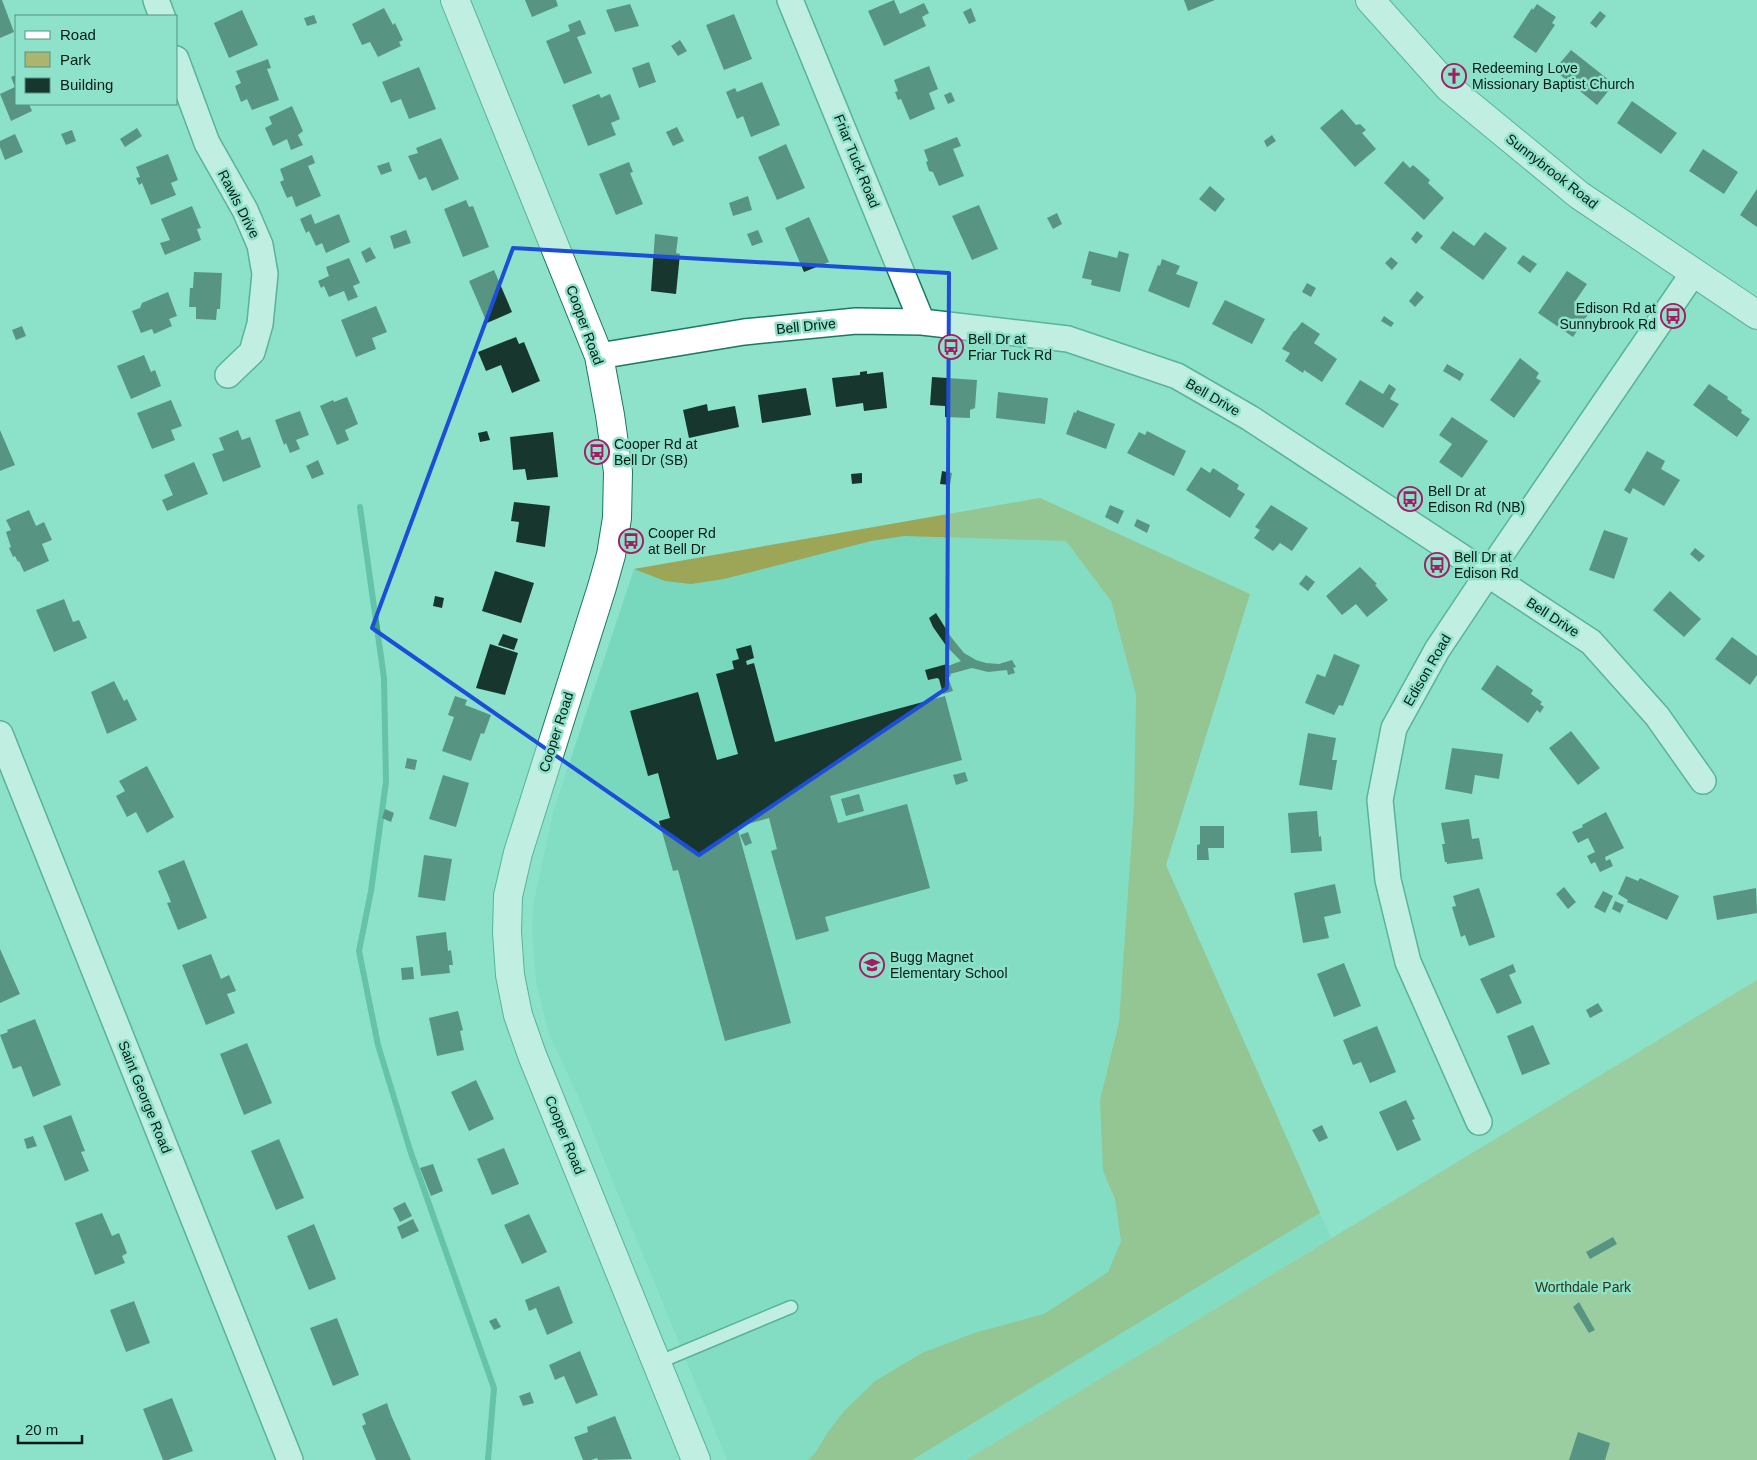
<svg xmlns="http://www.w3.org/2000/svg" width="1757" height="1460" font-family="Helvetica,sans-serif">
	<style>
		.built { fill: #77d8bd }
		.green { fill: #acb46f }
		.forest { fill: #9da556 }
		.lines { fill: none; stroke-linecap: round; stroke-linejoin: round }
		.stream { stroke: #359e85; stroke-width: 6 }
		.building { fill: #17372e }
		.service-casing { stroke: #1b7863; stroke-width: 15 }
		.minor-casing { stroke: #1b7863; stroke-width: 28 }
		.tertiary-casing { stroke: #1b7863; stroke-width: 30 }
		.secondary-casing { stroke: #1b7863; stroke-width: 30 }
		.service { stroke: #fff; stroke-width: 12 }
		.minor { stroke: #fff; stroke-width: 25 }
		.tertiary { stroke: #fff; stroke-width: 28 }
		.secondary { stroke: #fff; stroke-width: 28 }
		.marked { fill: none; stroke: #1d4ed8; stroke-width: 4; stroke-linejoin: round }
		.labels { text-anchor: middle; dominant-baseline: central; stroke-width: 5; stroke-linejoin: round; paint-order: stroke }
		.poi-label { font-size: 14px; fill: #021c15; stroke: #8de2c9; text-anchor: start }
		.street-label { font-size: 14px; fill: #021c15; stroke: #8de2c9 }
		.park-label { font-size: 14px; fill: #323613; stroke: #8de2c9 }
	</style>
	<rect width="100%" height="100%" fill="#8de2c9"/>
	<!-- built -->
	<path class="built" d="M1040,498L1250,594L1166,865L1331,1238L966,1460H727L577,1094L548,1032L536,982L532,931L533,906L553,812L634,569Z"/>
	<!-- green -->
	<path class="green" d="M1757,980V1460H966Z"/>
	<!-- forest -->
	<path class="forest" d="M1040,498L1250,594L1166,865L1320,1213L912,1460H808L815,1453L828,1432L844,1411L875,1381L922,1353L974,1333L1044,1314L1108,1272L1121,1241L1115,1199L1103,1171L1100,1100L1119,1022L1134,806L1136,695L1111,601L1066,541L904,536L871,541L724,579L691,584L665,581L634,569Z"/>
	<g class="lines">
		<!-- stream -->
		<path class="stream" d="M360,507L384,678L386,782L371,891L359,951L378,1045L410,1150L494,1388L488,1460"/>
	</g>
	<!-- building -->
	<path class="building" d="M0,0H2L14,32L0,38Z
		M525,0H556L558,6L532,17Z
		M894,0L900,14L924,3L929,13L922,17L926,26L884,46L868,11Z
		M1184,0H1215L1188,11Z
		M630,4L639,26L615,32L606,10Z
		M1537,4L1556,17L1552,23L1555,25L1536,53L1513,37L1532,8L1533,10Z
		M384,8L393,25L395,23L403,40L399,42L401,46L378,57L370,42L362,45L352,24Z
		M971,8L976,21L969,24L963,12Z
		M242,10L258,45L229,58L214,23Z
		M1600,11L1606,16L1596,28L1590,23Z
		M734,14L752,59L724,70L706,25Z
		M314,15L317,23L307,26L304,18Z
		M580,20L586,34L577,37L592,73L564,84L546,41L570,31L568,25Z
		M680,40L687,51L678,56L671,46Z
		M1571,50L1614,84L1597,105L1554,70Z
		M268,59L271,68L267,69L279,100L252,110L247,99L241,102L235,86L241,83L236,71Z
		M649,62L656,82L639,88L632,68Z
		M929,66L938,89L929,93L935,109L910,120L901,99L898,100L895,92L898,91L894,80Z
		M419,67L436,109L409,119L401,99L391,103L382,82Z
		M16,75V104H29L32,111L11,121L0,94L15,87L11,77Z
		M762,82L780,125L751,137L743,116L737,119L726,92L735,88L737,92Z
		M951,92L955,101L948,104L944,95Z
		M599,94L601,98L610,94L620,119L611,123L616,135L588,146L572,105Z
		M1632,101L1677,133L1661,154L1617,123Z
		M292,106L303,131L298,135L303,145L291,150L287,139L273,146L265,128L272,124L269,117Z
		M1342,109L1356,125L1360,124L1366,130L1362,133L1376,149L1355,167L1320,128Z
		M677,127L684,141L673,146L666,132Z
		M137,128L142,136L125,147L120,139Z
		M72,130L76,141L66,145L61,134Z
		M15,134L23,152L5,160L0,147V141Z
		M1272,135L1276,141L1267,147L1264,141Z
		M957,137L961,146L953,149L964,176L939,186L933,172L929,171L926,162L928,161L924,150Z
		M441,138L459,179L432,191L426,177L419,180L408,156L418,153L416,148Z
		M786,144L805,188L777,200L758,157Z
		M1703,149L1738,172L1724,194L1689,171Z
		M168,154L178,180L171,183L176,195L151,205L142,183L139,185L136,178L140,177L136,167Z
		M312,155L315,163L308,166L321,196L296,207L292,196L287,198L280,182L284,180L280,169Z
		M1403,161L1410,168L1413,165L1430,180L1428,183L1444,198L1424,220L1384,183Z
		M389,162L392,171L381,175L377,166Z
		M629,162L633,172L630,173L643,204L616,215L599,174Z
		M1210,186L1225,199L1215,212L1199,199Z
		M1757,189V227L1740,215Z
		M748,196L752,210L733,216L729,203Z
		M466,200L469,207L473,206L489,247L463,257L444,209Z
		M979,205L998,249L972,260L952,216Z
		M192,206L201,228L197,229L201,240L165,255L160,243L170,240L161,219Z
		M1057,213L1062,224L1053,229L1047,218Z
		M311,214L315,224L339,214L350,242L326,253L322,243L316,246L309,231L306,233L300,219Z
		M809,217L829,262L804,272L785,228Z
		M406,230L411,243L394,249L390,236Z
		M758,230L763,242L752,246L747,234Z
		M1417,231L1423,236L1416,244L1411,239Z
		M1453,231L1474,246L1485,232L1507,248L1483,280L1440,248Z
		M655,234L678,237L676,253L680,254L676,294L651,291Z
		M370,247L376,258L366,263L361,252Z
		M1089,251L1117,258L1119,251L1129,254L1120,292L1091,285L1092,280L1082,278Z
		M1523,255L1537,264L1530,273L1517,263Z
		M1391,257L1398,263L1392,270L1385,263Z
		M349,258L360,283L353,286L358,297L348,301L344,291L329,297L324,286L321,288L318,281L329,276L326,267Z
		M1162,259L1180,266L1176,274L1198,282L1189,308L1148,291L1158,265L1160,266Z
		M494,270L512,312L487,323L469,281Z
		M1567,271L1587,284L1574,303L1589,313L1573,337L1538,313Z
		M194,272L222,273L220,309H217L216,320L196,319V307H189L190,288H193Z
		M1307,283L1316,288L1311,297L1302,292Z
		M1417,291L1424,297L1415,307L1409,301Z
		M168,292L177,316L169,319L172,326L154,334L152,329L141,333L132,311L140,308L142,303Z
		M1225,300L1265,319L1252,344L1212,324Z
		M376,306L387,332L372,338L376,349L356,357L341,320Z
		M1384,316L1394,323L1391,327L1381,321Z
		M1302,322L1320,334L1314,343L1337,359L1322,382L1304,370L1303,373L1285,361L1290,353L1282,349L1294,331H1295Z
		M22,326L26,336L16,340L12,330Z
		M516,337L519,344L524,342L540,381L512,393L501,365L486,371L478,352Z
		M144,355L151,372L155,370L161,386L131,399L117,366Z
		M1520,358L1539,373L1536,378L1541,381L1514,418L1490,400Z
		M1447,364L1464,374L1460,381L1443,371Z
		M867,371V374L883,372L887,408L864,411L863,403L836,407L832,378L860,375V372Z
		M932,377L977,380L975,408L970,410V418L945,417V406L930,405Z
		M1360,380L1383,394L1389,384L1396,389L1390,399L1399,404L1383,428L1345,404Z
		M1709,384L1728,397L1727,399L1742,410L1741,413L1750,419L1737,437L1693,405Z
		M806,388L811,415L762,423L758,395Z
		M998,392L1048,398L1045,424L996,418Z
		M347,397L358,424L345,430L349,440L337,445L320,406L333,400L334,402Z
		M171,400L182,426L171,430L175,440L152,449L137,413Z
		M707,404L708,411L735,406L739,427L689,438L683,410Z
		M1077,410L1115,424L1106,449L1066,434L1074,412L1076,413Z
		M300,411L309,435L296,440L300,449L290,453L286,443L284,445L275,420Z
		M1452,417L1488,441L1462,478L1439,462L1452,444L1439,435Z
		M0,430L15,465L0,471Z
		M238,430L242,440L250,437L261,467L223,482L212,454L224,450L219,438Z
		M487,431L490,440L480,442L478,433Z
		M1147,431L1186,451L1174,476L1127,453L1139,432L1145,435Z
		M553,432L558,477L527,480L525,469L513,470L510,437Z
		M1647,451L1665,461L1661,469L1680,480L1664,506L1633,488L1630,494L1624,490Z
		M318,460L324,474L312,479L306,466Z
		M194,462L208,494L167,511L162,500L173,495L164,475Z
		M1201,467L1210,473L1213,468L1239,485L1237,489L1245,494L1230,518L1186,490Z
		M942,471L952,473L950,485L940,484Z
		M862,473V483L852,484L851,474Z
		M514,502L550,506L545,547L516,542L519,522L511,521Z
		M1110,505L1124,511L1118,524L1105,517Z
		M1271,505L1308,528L1292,551L1280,543L1273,551L1254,538L1260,530L1255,527Z
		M29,510L36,526L44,522L52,540L42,544L49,561L24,572L19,561L18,562L15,556L13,557L9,548L11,547L6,532L11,530L6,520Z
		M1137,519L1150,525L1147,533L1134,526Z
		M1604,530L1628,538L1614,579L1589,570Z
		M1695,548L1705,556L1699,562L1690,554Z
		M1360,567L1377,584L1375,585L1388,600L1367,617L1356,604L1342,615L1326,596Z
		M495,571L534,583L521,623L482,611Z
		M1306,575L1315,582L1308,591L1299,584Z
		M1670,591L1701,619L1684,637L1653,610Z
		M435,596L444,598L442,608L433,606Z
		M64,599L73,622L79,620L87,638L54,652L36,610Z
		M936,613L951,637L964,653L976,660L986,663L999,664L1012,660L1016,667L1013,668L1015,673L1008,675L1007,670L988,672L972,668L950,674L951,676L948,677L953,691L943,694L939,679L937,678L928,680L925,670L947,664L948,666L961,661L947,647L933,627L929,618Z
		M503,634L518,639L514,650L498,645Z
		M1732,637L1757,656V675L1750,685L1715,659Z
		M490,644L518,653L505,695L476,688Z
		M751,645L754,658L746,661L747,665L754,663L775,742L945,696L962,760L830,796L838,823L907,804L930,888L825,917L829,931L796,940L771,851L777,849L769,818L737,827L791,1023L725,1041L678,870L673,871L659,821L670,818L658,773L648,776L630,711L698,692L717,760L738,754L716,674L734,669L732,661L739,659L736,649Z
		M1334,654L1360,665L1343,706L1339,705L1334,715L1305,703L1317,674L1325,677Z
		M1497,665L1533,690L1531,694L1542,702L1540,704L1544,707L1540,713L1537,710L1528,723L1481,689Z
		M114,681L124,701L127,699L137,720L107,734L91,692Z
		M455,696L467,700L465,705L491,715L484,734L481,733L471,761L442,751L454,717L448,715Z
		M1571,731L1600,768L1578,785L1549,748Z
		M1308,733L1336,738L1332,760H1337L1332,790L1299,785Z
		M1452,748L1503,754L1499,779L1475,775L1472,794L1445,789Z
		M407,758L417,760L415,770L405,768Z
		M147,766L174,817L147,833L136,812L127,817L116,796L125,791L119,781Z
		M965,772L968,781L956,785L953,775Z
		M443,775L469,783L456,827L429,819Z
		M859,794L864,811L846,816L841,799Z
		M385,809L394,813L391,822L382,818Z
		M1317,811L1319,837L1321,836L1322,851L1291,853L1288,813Z
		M1606,812L1624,848L1605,857L1606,861L1610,859L1613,866L1600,872L1595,862L1591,864L1587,856L1595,852L1588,838L1578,843L1572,832L1583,827L1582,825Z
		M1469,819L1472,839L1479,838L1483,859L1447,864V862H1445L1442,844H1445L1441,823Z
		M1200,826H1224V848H1208L1209,860H1197V845L1200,844Z
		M748,832L752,843L745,846L740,835Z
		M424,855L452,859L445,901L418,897Z
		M184,860L207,918L178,930L167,903L171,902L158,871Z
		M1626,876L1638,881L1640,878L1679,896L1667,920L1627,902L1628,900L1618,894Z
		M1335,884L1341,913L1324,917L1329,938L1303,943L1294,893Z
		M1564,887L1576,902L1568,909L1556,894Z
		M1479,888L1495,937L1469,946L1465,935L1461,937L1452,907L1456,906L1453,896Z
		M1756,888L1757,913L1717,920L1713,896Z
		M1603,891L1613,896L1605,913L1594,907Z
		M1615,901L1624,905L1620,913L1612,909Z
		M446,932L448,951L451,950L453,965H449L450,973L421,976L416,936Z
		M0,949L20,994L0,1003Z
		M211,954L221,979L229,975L236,991L227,994L235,1013L206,1025L182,965Z
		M1344,963L1361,1006L1334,1017L1317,974Z
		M1513,964L1516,972L1509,975L1522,1003L1497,1014L1480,979Z
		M413,967L414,979L402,980L401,968Z
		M1598,1003L1603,1011L1590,1018L1586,1010Z
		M458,1011L463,1030L460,1031L464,1050L437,1056L429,1018Z
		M35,1019L61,1085L33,1097L21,1066L13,1069L0,1035L8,1032L7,1030Z
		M1533,1025L1550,1064L1522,1075L1507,1036Z
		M1377,1026L1396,1072L1370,1083L1361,1062L1353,1065L1343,1040Z
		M247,1043L272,1103L244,1115L220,1054Z
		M476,1080L494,1119L469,1131L451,1092Z
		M1406,1100L1415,1119L1412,1120L1421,1140L1397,1151L1379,1112Z
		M71,1115L85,1151L81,1152L89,1171L65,1181L43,1126Z
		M1322,1125L1328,1138L1319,1142L1312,1130Z
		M33,1136L37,1146L27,1149L24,1139Z
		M279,1139L304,1198L276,1210L251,1151Z
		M504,1148L519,1184L492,1195L477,1159Z
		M433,1164L443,1191L431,1196L420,1168Z
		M405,1202L412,1216L400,1222L393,1208Z
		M102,1213L112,1236L119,1233L127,1253L122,1256L125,1263L95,1275L75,1223Z
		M529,1214L547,1252L522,1264L504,1225Z
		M413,1219L419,1231L402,1239L397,1227Z
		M314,1224L336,1279L309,1290L287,1236Z
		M1613,1237L1617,1244L1590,1259L1586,1252Z
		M559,1286L573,1323L547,1335L536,1308L529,1311L525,1300Z
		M134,1301L150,1343L126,1352L110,1310Z
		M1579,1302L1595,1330L1589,1333L1573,1307Z
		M337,1318L359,1375L333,1386L310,1328Z
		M496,1318L501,1327L494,1330L489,1321Z
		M580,1351L598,1395L576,1404L564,1376L555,1380L549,1365Z
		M530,1392L534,1403L523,1406L519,1396Z
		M172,1398L193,1451L168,1460H163L143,1409Z
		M387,1403L391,1415L411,1460H376L362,1426L366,1424L362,1414Z
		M615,1416L632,1459L598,1460L597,1458L591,1460H583L574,1437L588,1432L587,1427Z
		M1578,1432L1610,1443L1605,1460H1569Z"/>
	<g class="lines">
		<defs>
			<path id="service" d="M657,1363L791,1307"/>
			<path id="minor" d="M156,0L162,16
				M790,0L922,322
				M176,59L207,143L245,210L260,245L265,274L260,324L252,352L228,375
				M599,356L744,332L856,321L922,322L1068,339L1177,376L1250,418L1591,642L1657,716L1703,781
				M0,734L290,1460
				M1479,1122L1408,962L1388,880L1380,800L1394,728L1437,650L1487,575L1694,272"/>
			<path id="tertiary" d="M455,0L599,356L610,415L618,472L617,518L611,555L602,587L518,853L508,896L507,932L510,975L518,1015L532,1055L696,1460"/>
			<path id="secondary" d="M1370,0L1449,88L1579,195L1757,315"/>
		</defs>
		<!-- service casing -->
		<use href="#service" class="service-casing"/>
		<!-- minor casing -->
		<use href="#minor" class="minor-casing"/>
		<!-- tertiary casing -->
		<use href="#tertiary" class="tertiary-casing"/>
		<!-- secondary casing -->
		<use href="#secondary" class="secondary-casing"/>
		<!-- service -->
		<use href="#service" class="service"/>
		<!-- minor -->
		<use href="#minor" class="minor"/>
		<!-- tertiary -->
		<use href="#tertiary" class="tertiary"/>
		<!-- secondary -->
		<use href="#secondary" class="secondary"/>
	</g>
	<!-- marked area -->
	<path d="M0 0H1757V1460H0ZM513,248L949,273L947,688L699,855L372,628Z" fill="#8de2c9" fill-opacity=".55" fill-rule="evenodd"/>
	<path class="marked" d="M513,248L949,273L947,688L699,855L372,628Z"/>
	<!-- icons -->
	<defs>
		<symbol id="church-ring" viewBox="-11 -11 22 22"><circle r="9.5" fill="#8de2c9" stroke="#a41c65" stroke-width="1.5"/><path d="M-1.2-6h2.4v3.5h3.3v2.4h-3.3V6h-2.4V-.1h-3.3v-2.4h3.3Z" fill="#a41c65"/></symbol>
		<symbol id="bus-ring" viewBox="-11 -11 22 22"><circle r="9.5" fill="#8de2c9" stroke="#a41c65" stroke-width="1.5"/><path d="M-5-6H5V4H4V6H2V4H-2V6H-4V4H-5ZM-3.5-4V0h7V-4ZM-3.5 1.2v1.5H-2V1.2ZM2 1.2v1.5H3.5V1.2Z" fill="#a41c65"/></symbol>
		<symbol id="school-ring" viewBox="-11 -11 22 22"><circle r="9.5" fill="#8de2c9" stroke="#a41c65" stroke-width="1.5"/><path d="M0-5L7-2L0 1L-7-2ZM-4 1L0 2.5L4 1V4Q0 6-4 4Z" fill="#a41c65"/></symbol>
	</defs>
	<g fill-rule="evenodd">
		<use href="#church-ring" x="1440" y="62" width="28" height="28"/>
		<use href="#bus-ring" x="1659" y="302" width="28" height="28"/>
		<use href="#bus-ring" x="937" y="333" width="28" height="28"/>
		<use href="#bus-ring" x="583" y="438" width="28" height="28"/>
		<use href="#bus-ring" x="1396" y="485" width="28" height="28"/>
		<use href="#bus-ring" x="617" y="527" width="28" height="28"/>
		<use href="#bus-ring" x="1423" y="551" width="28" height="28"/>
		<use href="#school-ring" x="858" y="951" width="28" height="28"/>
	</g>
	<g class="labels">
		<!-- poi labels -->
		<g class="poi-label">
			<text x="1472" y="68">Redeeming Love<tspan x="1472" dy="16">Missionary Baptist Church</tspan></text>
			<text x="1656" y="308" text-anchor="end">Edison Rd at<tspan x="1656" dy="16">Sunnybrook Rd</tspan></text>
			<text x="968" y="339">Bell Dr at<tspan x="968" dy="16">Friar Tuck Rd</tspan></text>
			<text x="614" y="444">Cooper Rd at<tspan x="614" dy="16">Bell Dr (SB)</tspan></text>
			<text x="1428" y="491">Bell Dr at<tspan x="1428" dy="16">Edison Rd (NB)</tspan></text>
			<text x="648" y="533">Cooper Rd<tspan x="648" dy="16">at Bell Dr</tspan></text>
			<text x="1454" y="557">Bell Dr at<tspan x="1454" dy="16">Edison Rd</tspan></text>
			<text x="890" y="957">Bugg Magnet<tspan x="890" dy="16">Elementary School</tspan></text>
		</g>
		<!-- street labels -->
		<g class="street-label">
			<text transform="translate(857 161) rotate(68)">Friar Tuck Road</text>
			<text transform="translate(1552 171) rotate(38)">Sunnybrook Road</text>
			<text transform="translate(239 204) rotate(63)">Rawls Drive</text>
			<text transform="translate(585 325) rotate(70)">Cooper Road</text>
			<text transform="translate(806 326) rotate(-6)">Bell Drive</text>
			<text transform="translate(1213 397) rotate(30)">Bell Drive</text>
			<text transform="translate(1553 617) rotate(33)">Bell Drive</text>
			<text transform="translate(1427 670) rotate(-60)">Edison Road</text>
			<text transform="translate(556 732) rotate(-72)">Cooper Road</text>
			<text transform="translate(145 1097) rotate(68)">Saint George Road</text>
			<text transform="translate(565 1135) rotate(68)">Cooper Road</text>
		</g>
		<!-- park labels -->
		<g class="park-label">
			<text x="1583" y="1287">Worthdale Park</text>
		</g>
	</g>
	<!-- legend -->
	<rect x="15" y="15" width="162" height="90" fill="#8de2c9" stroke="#559381"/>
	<rect x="25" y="31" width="25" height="8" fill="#ffffff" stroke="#559381"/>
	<text x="60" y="40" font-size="15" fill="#021c15">Road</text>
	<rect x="25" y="52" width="25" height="15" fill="#acb46f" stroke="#559381"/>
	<text x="60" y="65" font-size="15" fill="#021c15">Park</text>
	<rect x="25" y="78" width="25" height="15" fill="#17372e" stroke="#559381"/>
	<text x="60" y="90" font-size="15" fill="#021c15">Building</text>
	<!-- scale -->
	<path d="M18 1435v8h64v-8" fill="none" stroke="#021c15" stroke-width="2.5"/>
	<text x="25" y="1435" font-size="15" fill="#021c15" stroke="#8de2c9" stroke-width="4" paint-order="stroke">20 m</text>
</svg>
